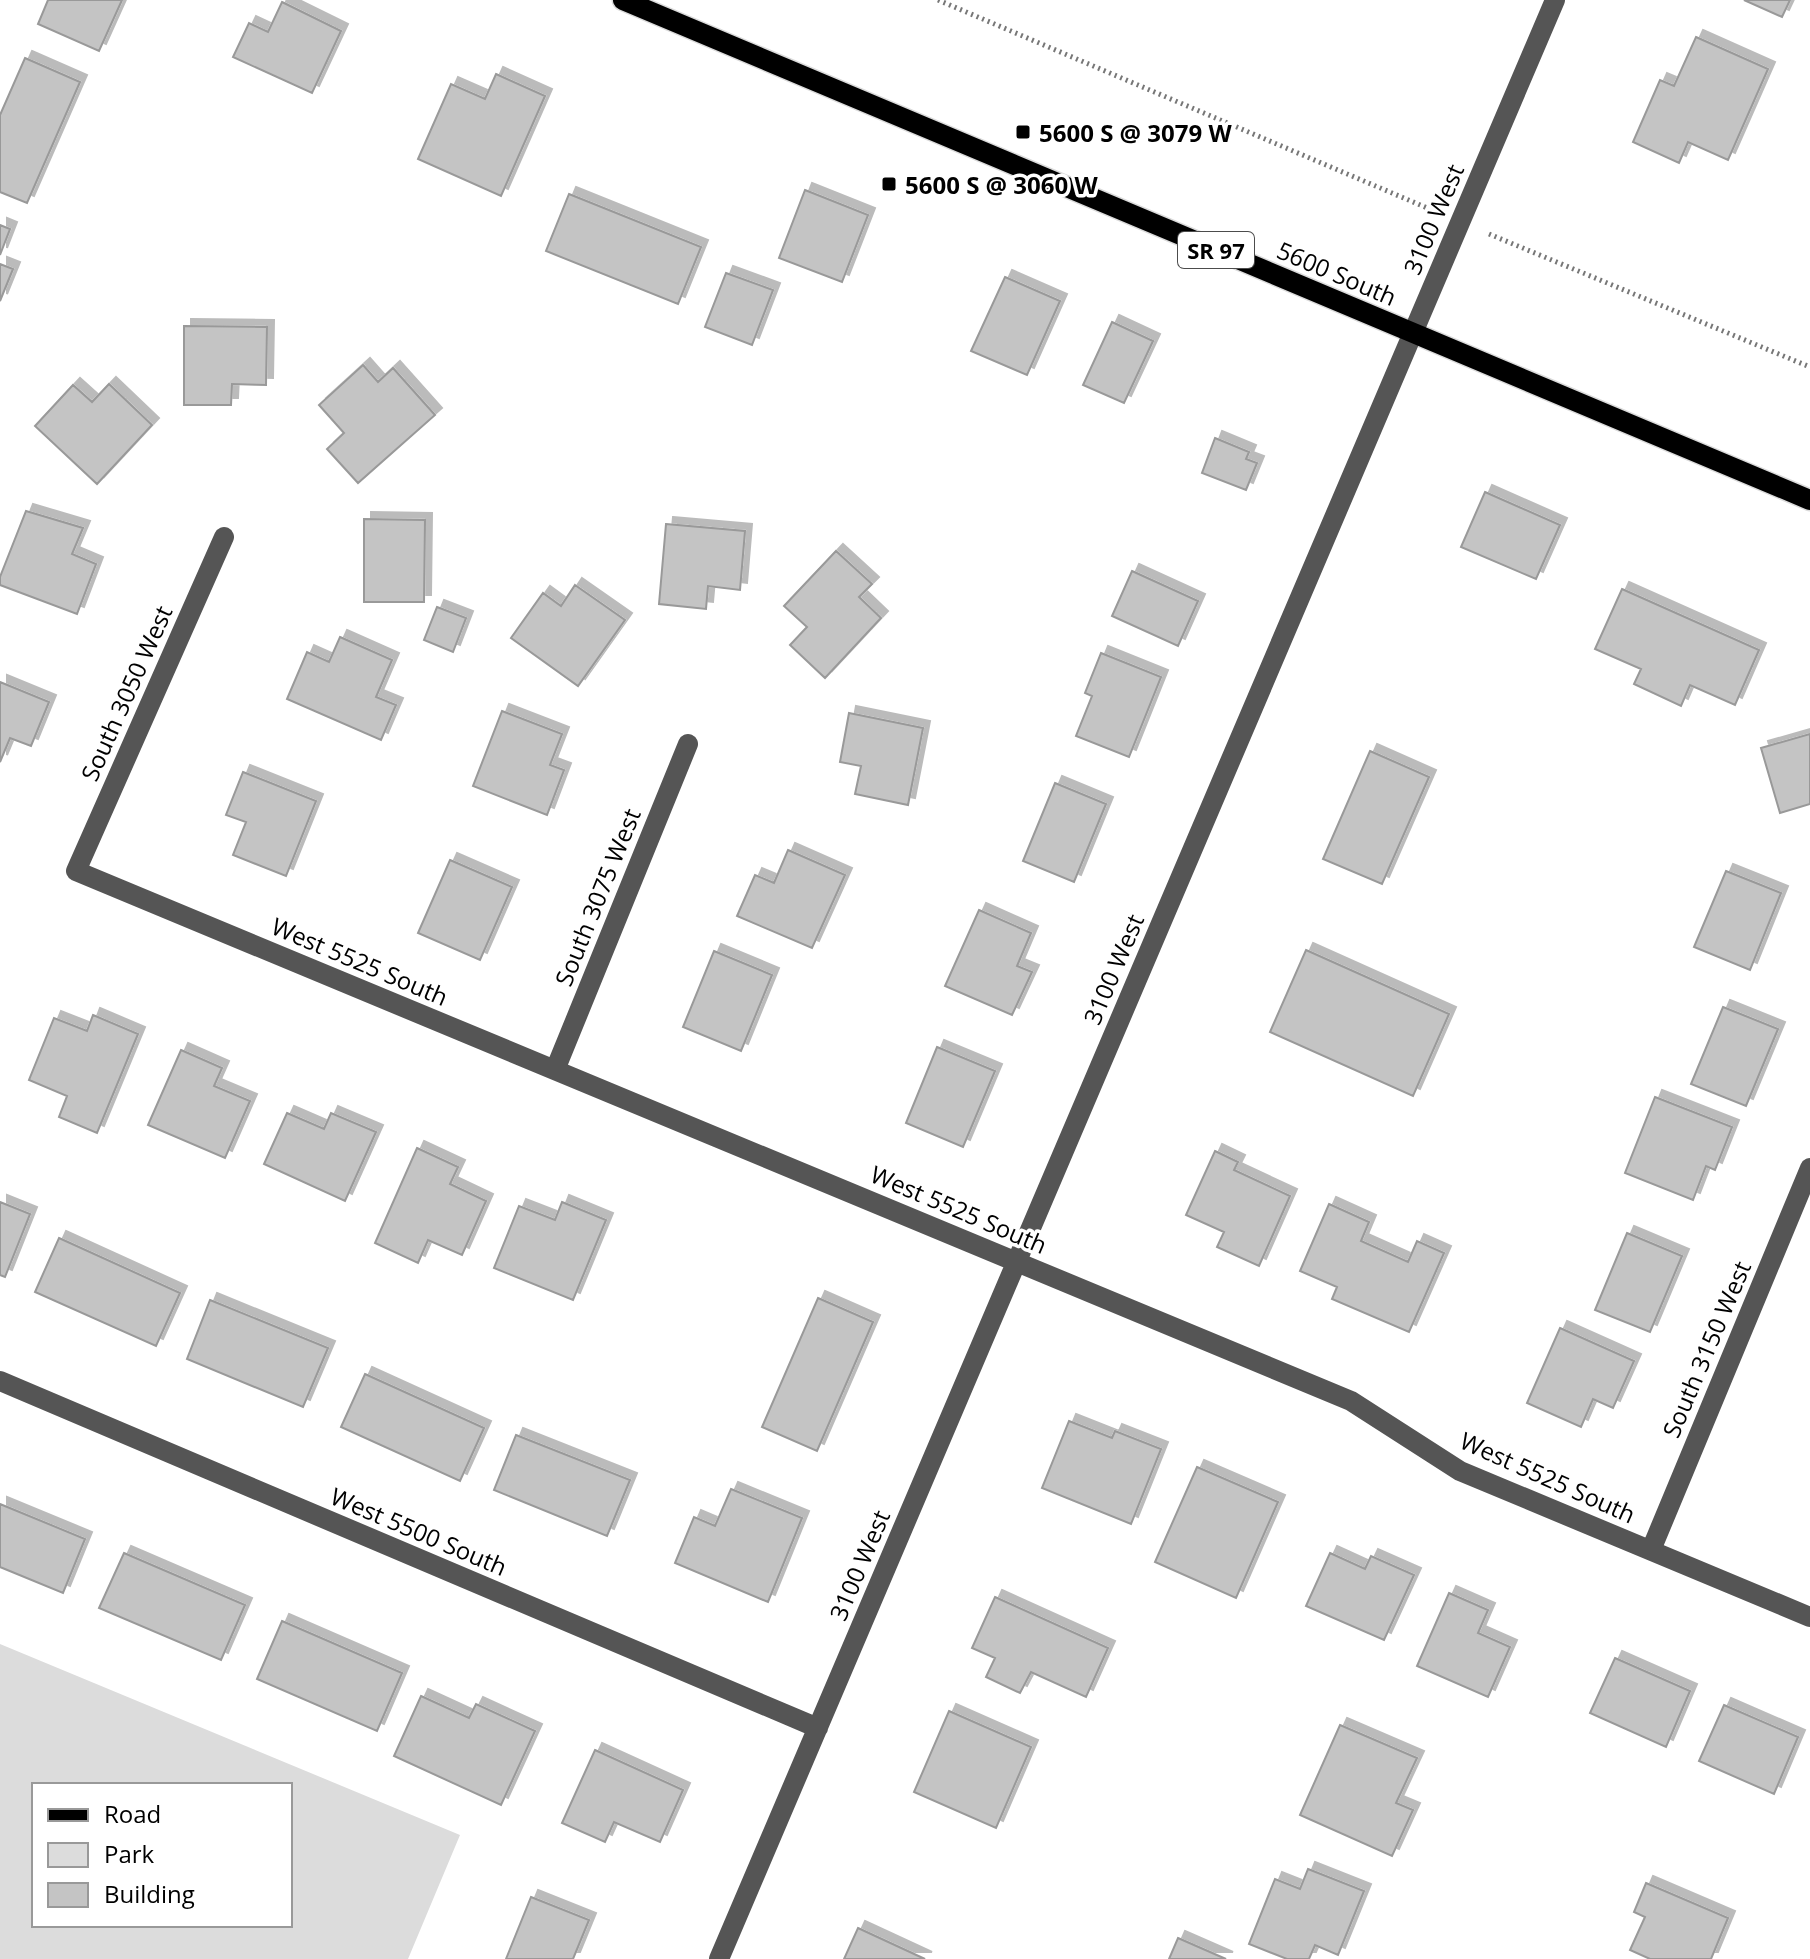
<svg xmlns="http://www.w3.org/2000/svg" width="1810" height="1959" font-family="'Open Sans',sans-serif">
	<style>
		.green { fill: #dcdcdc; fill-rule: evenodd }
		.building { fill: #c4c4c4; stroke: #999; stroke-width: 2; filter: url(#shadow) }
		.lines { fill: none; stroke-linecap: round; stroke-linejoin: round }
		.major-casing { stroke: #dbdbdb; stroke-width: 23 }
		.path { stroke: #777; stroke-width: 5; stroke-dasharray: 2 4; stroke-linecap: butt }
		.minor { stroke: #555; stroke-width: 20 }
		.major { stroke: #000; stroke-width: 20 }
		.poi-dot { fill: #000; stroke: #fff; stroke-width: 3 }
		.labels { text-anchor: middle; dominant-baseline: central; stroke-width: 7; stroke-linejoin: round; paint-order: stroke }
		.shield { fill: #fff; stroke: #4c4c4c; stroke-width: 2 }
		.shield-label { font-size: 22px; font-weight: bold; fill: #000 }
		.poi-label { font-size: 24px; font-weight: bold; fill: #000; stroke: #fff; text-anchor: start }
		.street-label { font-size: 24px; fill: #000; stroke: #fff }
	</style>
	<defs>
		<filter id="shadow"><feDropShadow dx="7" dy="-7" stdDeviation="0" flood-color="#0004"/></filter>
	</defs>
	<rect width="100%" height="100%" fill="#fff"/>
	<!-- green -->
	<path class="green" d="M0,1644L460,1835L408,1959H0ZM34,1785H290V1925H34Z"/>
	<!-- building -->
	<path class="building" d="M48,0H122L99,51L38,24Z
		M1744,0H1790L1782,17Z
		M282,2L341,31L312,93L233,57L249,23L268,32Z
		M1696,37L1768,69L1728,160L1688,142L1679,163L1633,142L1660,80L1674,86Z
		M25,58L80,82L27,203L0,192V115Z
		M496,74L545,96L501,196L418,159L451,84L485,99Z
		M805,190L868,215L842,282L779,258Z
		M569,194L701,247L678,304L546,251Z
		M0,225L10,229L0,255Z
		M0,264L13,269L0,301Z
		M726,273L773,290L752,345L705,327Z
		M1005,277L1060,301L1027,375L971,351Z
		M1112,322L1153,341L1124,403L1083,385Z
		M184,326L267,327L266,385L232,384L231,405H184Z
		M363,365L378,382L393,368L435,415L358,483L327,449L344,433L319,405Z
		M109,384L152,425L97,484L35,426L73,385L92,402Z
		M1215,438L1249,452L1246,459L1257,463L1246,490L1202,473Z
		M1485,492L1560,525L1536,579L1461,547Z
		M26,511L83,528L72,554L96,564L77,614L0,585V577Z
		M364,519L425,520L424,602H364Z
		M666,524L745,531L740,590L708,586L706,609L659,604Z
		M836,551L872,584L859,597L881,618L825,678L790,645L807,627L784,606Z
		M1132,571L1198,601L1178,646L1112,616Z
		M575,585L625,620L578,686L511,638L543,593L561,606Z
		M1622,589L1759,650L1735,705L1690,685L1681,706L1634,684L1641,669L1595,649Z
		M437,607L466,618L453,652L424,640Z
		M340,637L392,660L376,697L396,705L381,740L287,699L307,652L329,662Z
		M1101,653L1161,677L1129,757L1076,736L1092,696L1085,693Z
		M0,682L49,702L31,746L10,738L0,762Z
		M502,711L562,734L550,765L564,770L547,815L473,786Z
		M849,713L923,728L908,805L855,794L861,766L840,762Z
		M1810,734V804L1780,813L1761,748Z
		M1370,751L1429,777L1382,884L1323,859Z
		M243,772L316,801L286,876L233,855L246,822L226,815Z
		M1055,783L1106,804L1074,882L1023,861Z
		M788,850L845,875L812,948L737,916L755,875L774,883Z
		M450,860L512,887L480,960L418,933Z
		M1726,871L1781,893L1750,970L1694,947Z
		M979,910L1031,933L1017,966L1032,972L1012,1015L945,986Z
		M1306,950L1449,1014L1413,1096L1270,1032Z
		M714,951L772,975L741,1051L683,1027Z
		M1723,1007L1778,1029L1746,1106L1691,1084Z
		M93,1015L138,1034L97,1133L59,1117L67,1096L29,1080L54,1018L87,1031Z
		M937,1047L995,1071L963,1147L906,1123Z
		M181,1050L222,1068L214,1086L250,1101L225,1158L148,1125Z
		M1655,1097L1732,1127L1715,1170L1706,1166L1693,1200L1625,1173Z
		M287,1113L324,1129L331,1113L376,1132L345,1201L264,1164Z
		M417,1148L458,1167L450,1184L486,1201L462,1255L428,1240L418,1263L375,1243Z
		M1215,1151L1238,1162L1234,1170L1290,1196L1259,1266L1217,1247L1224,1232L1186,1215Z
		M0,1202L30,1214L5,1277L0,1275Z
		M562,1202L606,1220L573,1300L494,1268L519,1206L555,1220Z
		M1329,1204L1369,1222L1361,1241L1408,1262L1417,1241L1444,1253L1409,1332L1332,1299L1337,1287L1300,1271Z
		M1627,1233L1682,1256L1650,1332L1595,1310Z
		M59,1238L180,1293L156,1346L35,1292Z
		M818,1298L873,1322L817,1451L762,1427Z
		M210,1300L328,1348L303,1407L187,1359Z
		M1560,1328L1634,1361L1613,1408L1593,1399L1581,1427L1527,1403Z
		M365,1374L484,1428L460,1481L341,1427Z
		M1069,1421L1112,1438L1115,1431L1161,1449L1131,1524L1042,1488Z
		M516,1435L630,1480L607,1536L494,1490Z
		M1197,1467L1278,1502L1236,1598L1155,1562Z
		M731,1489L802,1518L768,1602L675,1563L694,1517L715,1526Z
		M0,1504L85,1539L63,1593L0,1567Z
		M124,1553L245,1605L221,1660L99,1608Z
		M1330,1553L1365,1569L1371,1556L1414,1575L1384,1640L1306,1606Z
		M1449,1593L1488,1610L1478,1633L1510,1647L1488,1697L1417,1666Z
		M995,1597L1108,1648L1086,1697L1031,1672L1020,1693L986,1677L995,1658L972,1648Z
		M282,1621L402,1673L377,1731L257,1679Z
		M1615,1658L1690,1691L1666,1747L1590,1713Z
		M421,1696L469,1718L476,1704L535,1731L501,1805L394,1756Z
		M1724,1705L1798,1737L1774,1794L1699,1761Z
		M949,1711L1031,1747L996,1828L914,1792Z
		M1340,1725L1417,1758L1396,1803L1413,1810L1392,1856L1300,1815Z
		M595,1750L683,1790L660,1842L614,1822L605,1842L562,1823Z
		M1308,1869L1364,1891L1338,1955L1315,1945L1309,1959H1287L1249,1944L1275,1879L1300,1889Z
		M1646,1883L1728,1918L1711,1959H1650L1630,1950L1645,1917L1634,1912Z
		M531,1897L589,1920L573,1959H506Z
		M858,1928L925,1959H844Z
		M1178,1938L1226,1959H1169Z"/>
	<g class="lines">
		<defs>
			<path id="major" d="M623,0L1810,500"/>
		</defs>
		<!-- major casing -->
		<use href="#major" class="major-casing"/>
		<!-- path -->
		<path class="path" d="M938,0L1432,210
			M1489,234L1810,367"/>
		<!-- minor -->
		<path class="minor" d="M224,537L76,871L1351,1401L1460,1471L1810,1617
			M555,1070L688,744
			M0,1381L818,1728
			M1651,1550L1810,1168
			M719,1959L1555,0"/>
		<!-- major -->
		<use href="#major" class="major"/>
	</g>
	<!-- markers -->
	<g class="poi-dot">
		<rect x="1015" y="124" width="16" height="16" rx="4"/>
		<rect x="881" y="176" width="16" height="16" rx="4"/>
	</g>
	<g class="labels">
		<!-- shield labels -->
		<rect class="shield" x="1178" y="232" width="76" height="36" rx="6"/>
		<g class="shield-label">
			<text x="1216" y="250">SR 97</text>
		</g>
		<!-- poi labels -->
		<g class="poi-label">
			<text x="1039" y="132">5600 S @ 3079 W</text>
			<text x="905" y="184">5600 S @ 3060 W</text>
		</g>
		<!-- street labels -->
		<g class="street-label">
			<text transform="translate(1433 219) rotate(-67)">3100 West</text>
			<text transform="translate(1337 273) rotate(23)">5600 South</text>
			<text transform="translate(126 693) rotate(-66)">South 3050 West</text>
			<text transform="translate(597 897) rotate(-68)">South 3075 West</text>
			<text transform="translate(360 961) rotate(23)">West 5525 South</text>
			<text transform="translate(1113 969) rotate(-67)">3100 West</text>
			<text transform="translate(959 1209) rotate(23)">West 5525 South</text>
			<text transform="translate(1706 1349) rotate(-67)">South 3150 West</text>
			<text transform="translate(1548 1477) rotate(24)">West 5525 South</text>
			<text transform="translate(419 1531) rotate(23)">West 5500 South</text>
			<text transform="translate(859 1565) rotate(-67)">3100 West</text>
		</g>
	</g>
	<!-- legend -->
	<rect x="32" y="1783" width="260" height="144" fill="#ffffff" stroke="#999999" stroke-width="2"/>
	<rect x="48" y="1809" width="40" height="12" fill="#000000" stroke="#999999" stroke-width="2"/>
	<text x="104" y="1823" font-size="24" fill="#000000">Road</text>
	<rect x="48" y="1843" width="40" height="24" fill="#dcdcdc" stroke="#999999" stroke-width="2"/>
	<text x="104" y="1863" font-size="24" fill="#000000">Park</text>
	<rect x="48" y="1883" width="40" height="24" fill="#c4c4c4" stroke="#999999" stroke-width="2"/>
	<text x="104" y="1903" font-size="24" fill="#000000">Building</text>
</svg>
